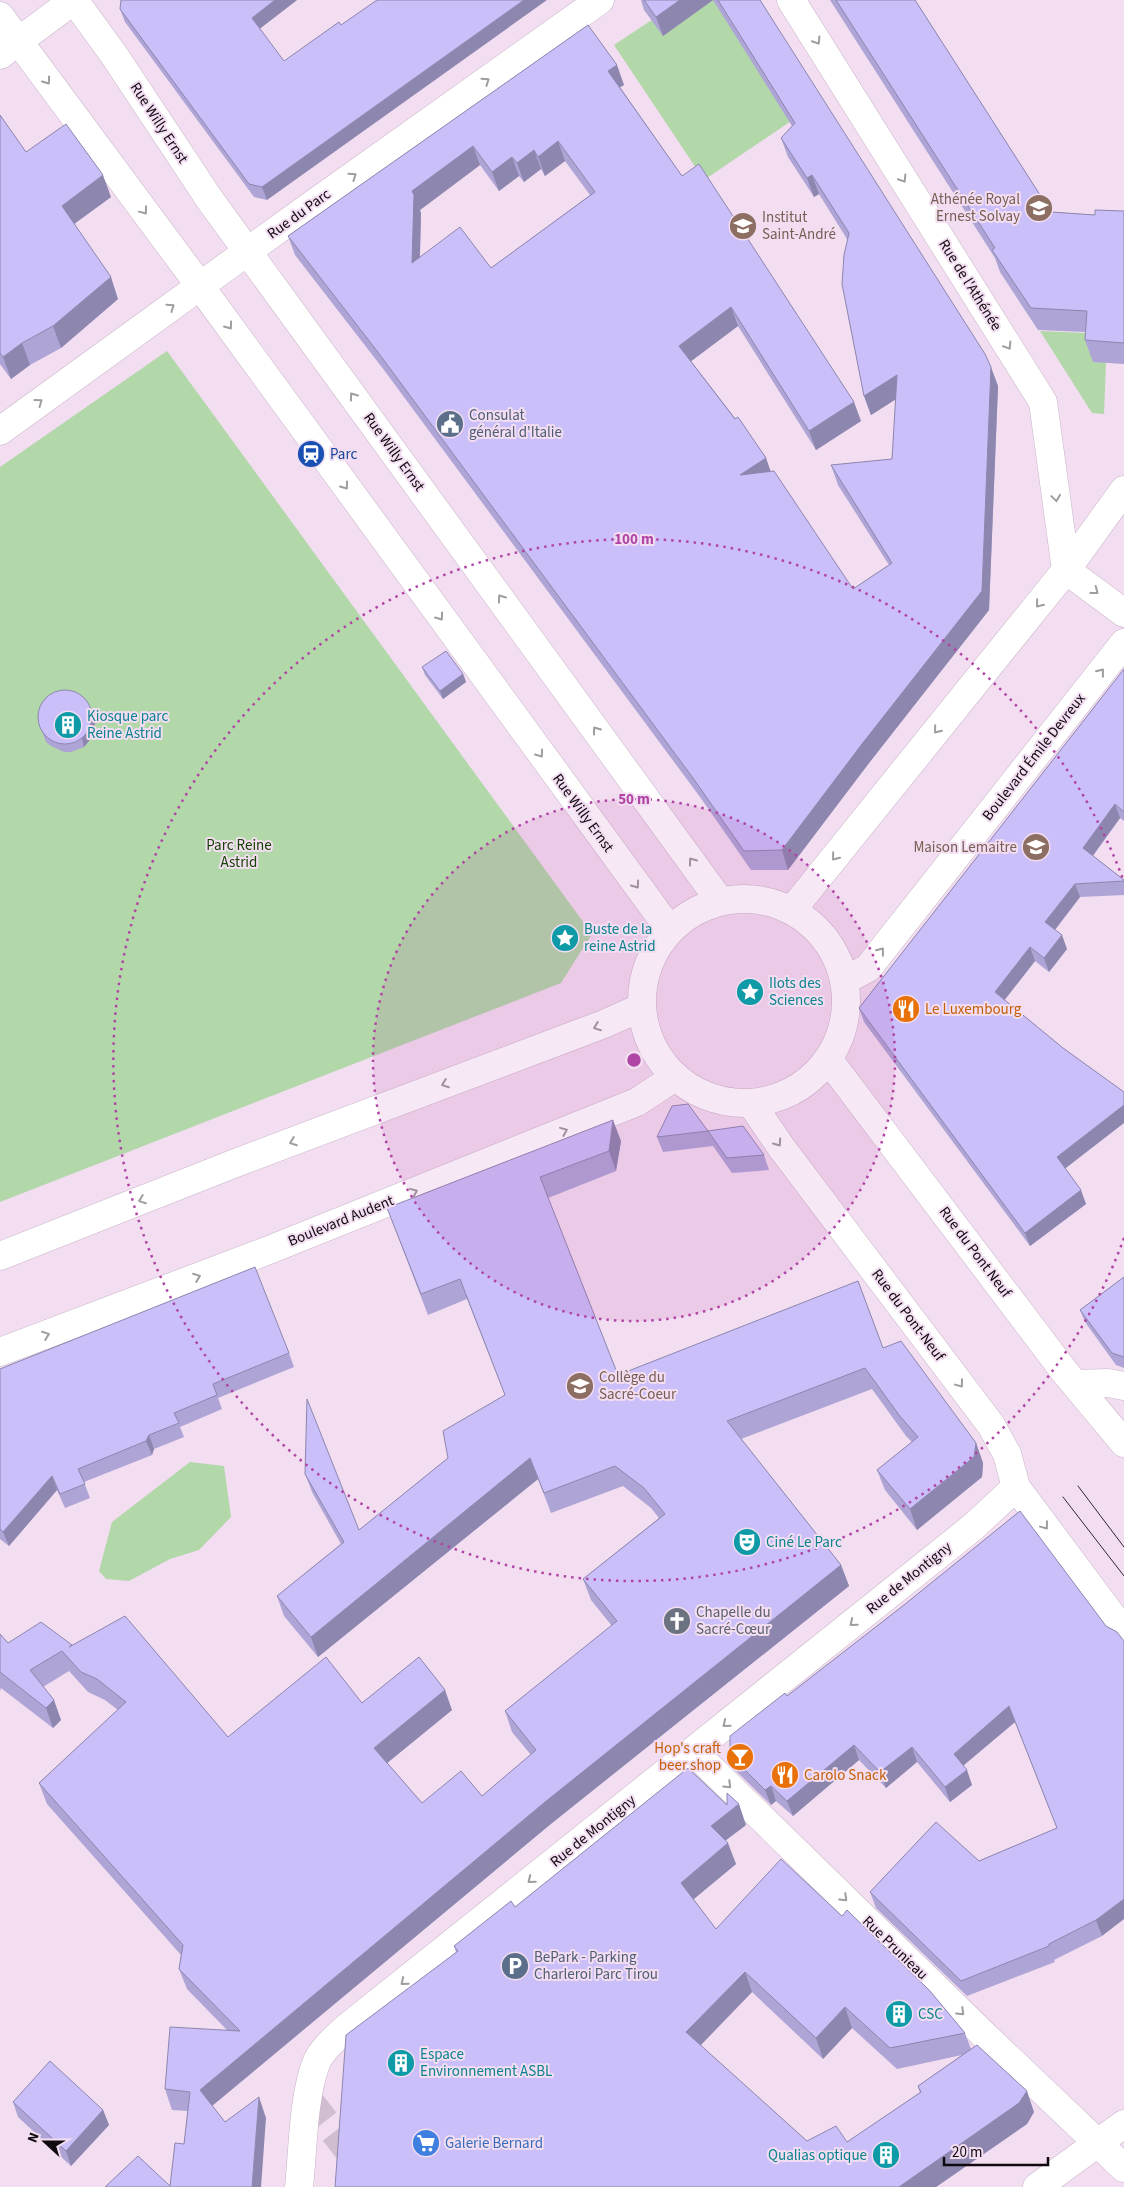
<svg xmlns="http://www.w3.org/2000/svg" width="1124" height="2187" font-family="'Source Sans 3',sans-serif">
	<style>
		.green { fill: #b2d7a9 }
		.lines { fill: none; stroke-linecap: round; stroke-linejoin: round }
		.minor-tunnel { stroke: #d0bdcf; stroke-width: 28; stroke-dasharray: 28 14; stroke-linecap: butt }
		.minor-casing { stroke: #c9b5c8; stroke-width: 29 }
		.major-casing { stroke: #c9b5c8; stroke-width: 29 }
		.minor { stroke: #fff; stroke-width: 28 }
		.major { stroke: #fff; stroke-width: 28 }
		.tram { stroke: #30272f; stroke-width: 1 }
		.wall { fill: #aea4d5; fill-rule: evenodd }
		.shaded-wall { fill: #8d86ae }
		.building { fill: #cabff8; stroke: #8d86ae; fill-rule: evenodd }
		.oneway { stroke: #9f9d9f }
		.ring { fill: none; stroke: #b145a5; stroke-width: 2.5; stroke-dasharray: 2.5 5 }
		.labels { text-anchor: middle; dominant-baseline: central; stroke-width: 4; stroke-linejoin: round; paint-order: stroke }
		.street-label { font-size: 15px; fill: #10090f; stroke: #f2ddf1 }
		.education-label { font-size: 15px; fill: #785e54; stroke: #f2ddf1; text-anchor: end }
		.service-label { font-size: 15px; fill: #4e5e75; stroke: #f2ddf1; text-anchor: start }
		.transit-label { font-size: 15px; fill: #164399; stroke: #f2ddf1; text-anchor: start }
		.culture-label { font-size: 15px; fill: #0d838f; stroke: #f2ddf1; text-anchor: start }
		.park-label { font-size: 15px; fill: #134202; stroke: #f2ddf1 }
		.food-label { font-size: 15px; fill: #c56008; stroke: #f2ddf1; text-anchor: start }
		.worship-label { font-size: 15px; fill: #5b616d; stroke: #f2ddf1; text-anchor: start }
		.shop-label { font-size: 15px; fill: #366cbe; stroke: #f2ddf1; text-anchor: start }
		.centre { fill: #b145a5; stroke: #f2ddf1; stroke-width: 2.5 }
		.ring-label { font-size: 15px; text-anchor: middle; font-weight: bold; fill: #b145a5; stroke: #f2ddf1; stroke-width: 4; stroke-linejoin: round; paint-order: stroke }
	</style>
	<rect width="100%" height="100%" fill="#f2ddf1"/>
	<!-- green -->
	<path class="green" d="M682,0H714L794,119L704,180L614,45Z
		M1040,331L1086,333L1090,352L1106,363L1104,414L1092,413Z
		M167,351L592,934L561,983L0,1202V467Z
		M190,1462L224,1466L231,1517L199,1550L170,1559L129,1581L106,1579L99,1571L112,1522Z"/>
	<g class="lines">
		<!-- minor-tunnel -->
		<path class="minor-tunnel" d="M308,2099L377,2187"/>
		<defs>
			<path id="minor" d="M791,0L1043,402L1066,570L1124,613
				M0,55L74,0
				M0,431L302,212L600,0
				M792,910L1066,570L1124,490
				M844,981L868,968L1124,643
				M751,1103L781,1147L991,1425L1007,1454L1016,1487L1124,1632
				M0,1256L233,1164L604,1024L642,1007
				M0,1352L269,1250L637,1102L675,1077
				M693,1751L984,2035L1124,2168
				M299,2187C303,2150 303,2095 317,2061C323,2048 335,2039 345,2029L973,1527L1016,1487
				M1037,2187L1124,2124"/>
			<path id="major" d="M74,0L114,55L210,200L720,901
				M0,16L200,286L670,930
				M642 1001a102 102 0 1 1 204 0a102 102 0 1 1-204 0Z
				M828,1059L1064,1371L1124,1443
				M1076,1384L1108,1383L1124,1386"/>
		</defs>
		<!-- minor casing -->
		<use href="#minor" class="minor-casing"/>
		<!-- major casing -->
		<use href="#major" class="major-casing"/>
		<!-- minor -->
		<use href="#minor" class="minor"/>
		<!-- major -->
		<use href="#major" class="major"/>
		<!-- tram -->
		<path class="tram" d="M1078,1486L1124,1547
			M1063,1497L1124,1576"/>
	</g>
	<!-- wall -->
	<path class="wall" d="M297,0L260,28L267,200L254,197L125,22L120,9Z
		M641,0H760L998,386L989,610L869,763L788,870H751L700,797L384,370L295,255L288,236L588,25L624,85L620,87L682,176L861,421L816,450L738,326L691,361L766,458L770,472L853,589L889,565L838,485L831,465L892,459L896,399L871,415L864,396L847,239L819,194L814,197L788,157L781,138L792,126L713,0L663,36L644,10ZM565,161L590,195L491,268L420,257L421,214L420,210L480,165L499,191L519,176L524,182L541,169L545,176Z
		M830,0H915L1051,212L1095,215L1124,211V364L1093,362L1085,340L1086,332L1038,330L1000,272L995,258Z
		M0,115L26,152L111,197L74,224L118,299L61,348L30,365L11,379L0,364Z
		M422,667L463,674L466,682L443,699L425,675Z
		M1124,669V821L1120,818L1093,856L1124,880V895L1080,897L1055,930L1067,949L1049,972L1035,961L1004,1000L1065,1168L1086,1204L1030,1246L864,1022L859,1008Z
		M38,721H95L94,729L89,741L84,747L71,752H64L51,746L46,742Z
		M708,1131L764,1155L769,1170L732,1173L713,1146L663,1152L657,1137Z
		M621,1141L616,1171L548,1198L618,1375L883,1348L976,1443L983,1463L982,1477L917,1530L885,1490L877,1470L912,1442L906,1436L872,1389L741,1439L841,1565L849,1586L552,1823L212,2106L225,2122L266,2118L170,2186L184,2144L188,2111L172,2110L165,2089L227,2030L187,1989L179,1969L181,1955L47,1804L39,1783L118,1710L105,1700L88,1692L69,1671L43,1687L61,1720L53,1728L1,1688L0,1691V1634L8,1643L72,1645L228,1737L362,1703L452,1710L387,1763L422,1803L482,1796L531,1755L512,1732L505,1711L612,1626L591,1600L583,1579L659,1518L651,1508L623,1486L551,1513L538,1479L318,1657L284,1616L277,1596L341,1544L313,1494L305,1474L359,1530L448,1458L505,1395L467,1299L428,1315L387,1208Z
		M1124,1277V1368L1116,1365L1085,1322L1080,1310Z
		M289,1353L294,1367L218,1398L222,1409L180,1427L184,1437L154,1449L152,1455L84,1482L90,1498L65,1508L57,1490L9,1546L0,1539V1369Z
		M1020,1511L1102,1936L1054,1960L1055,1962L967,1996L876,1908L870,1892L979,1861L1057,1828L1015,1722L963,1766L972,1785L950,1802L917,1762L886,1788L859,1760L793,1816L776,1801L771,1805L735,1770L730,1755L787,1696L904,1605Z
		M746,1825L725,1841L736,1864L693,1899L716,1929L965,2033L971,2049L1034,2112L1027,2124L936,2187H335L456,1952L454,1946L515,1907ZM752,1992L823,2059L852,2028L897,2069L962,2055L918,2086L920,2093L847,2142L807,2141L700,2046Z
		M13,2102L103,2110L109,2125L71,2166L18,2117Z"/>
	<!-- shaded-wall -->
	<path class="shaded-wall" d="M275,0H297L257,31L252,18Z
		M524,0H547L267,200L262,187Z
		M680,0H713L663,36L656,17Z
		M617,65L624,85L615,90L608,71Z
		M558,141L565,161L545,176L538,157Z
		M473,146L480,165L420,210L421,214L419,282L412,263V191Z
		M534,150L541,169L524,182L517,163Z
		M512,157L519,176L499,191L492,172Z
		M103,175L111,197L70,227L62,206Z
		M812,175L819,194L814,197L807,178Z
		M111,277L118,299L61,348L53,326Z
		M731,307L738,326L686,365L679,346Z
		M22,343L30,365L11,379L3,357Z
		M991,367L998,386L989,610L869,763L788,870L782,850Z
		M897,375L904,394L871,415L864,396Z
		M854,402L861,421L816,450L809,431Z
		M766,458L773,478L740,475Z
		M463,674L466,682L443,699L440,691Z
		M92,714L95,721L94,729L89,741L84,747L82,739Z
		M1115,804L1120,818L1088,862L1083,848Z
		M1075,884L1080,897L1050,936L1045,922Z
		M1062,935L1067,949L1049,972L1044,958Z
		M1030,947L1035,961L1000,1006L995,992Z
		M1124,1105V1123L1062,1171L1057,1157Z
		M613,1120L621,1141L616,1171L609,1151Z
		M1081,1190L1086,1204L1030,1246L1025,1233Z
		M149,1435L154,1449L152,1455L146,1441Z
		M976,1443L983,1463L982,1477L917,1530L910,1509Z
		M530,1458L538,1479L318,1657L311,1637Z
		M52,1476L57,1490L9,1546L3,1532Z
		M841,1565L849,1586L552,1823L207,2110L200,2090L545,1802Z
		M445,1690L452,1710L381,1768L374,1748Z
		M54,1700L61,1720L53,1728L46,1708Z
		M1009,1706L1015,1722L959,1769L954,1754Z
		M854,1745L859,1760L793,1816L787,1801Z
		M912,1747L917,1762L886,1788L880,1772Z
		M967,1770L972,1785L950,1802L945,1787Z
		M771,1786L776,1801L771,1805L765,1790Z
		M739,1804L746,1825L718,1846L711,1826Z
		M728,1843L736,1864L688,1904L681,1883Z
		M1124,1899V1919L1102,1936L1096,1920Z
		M745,1972L752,1992L693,2053L686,2032Z
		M845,2007L852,2028L823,2059L816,2038Z
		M1027,2091L1034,2112L1027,2124L936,2187H899Z
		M259,2097L266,2118L261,2187H252Z
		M103,2110L109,2125L71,2166L66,2151Z"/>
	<!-- building -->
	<path class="building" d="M121,0H275L252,18L284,61L339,22L341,25L377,0H524L262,187L249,184L120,9Z
		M644,0H680L656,17Z
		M718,0H760L985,354L991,367L982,591L862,744L782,850L744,851L693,778L377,351L288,236L588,25L617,65L608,71L682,176L699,164L854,402L809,431L731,307L679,346L735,419L738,417L766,458L740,475L774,471L853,589L892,563L831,465L892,459L897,375L864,396L842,284L844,255L849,233L812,175L807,178L781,138L795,123ZM558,141L595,192L491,268L460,227L412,263L414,195L412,191L473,146L492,172L512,157L517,163L534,150L538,157Z
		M836,0H915L1051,212L1095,215V210L1124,211V343L1085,340L1087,311L1031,308L992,250L995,248Z
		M0,115L26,152L66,124L103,175L62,206L111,277L53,326L22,343L3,357L0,353Z
		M446,651L463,674L440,691L422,667Z
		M1124,669V812L1115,804L1083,848L1124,880V881L1075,884L1045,922L1062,935L1044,958L1030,947L995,992L1063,1048L1124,1092V1105L1057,1157L1081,1190L1025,1233L859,1008Z
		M38 717a27 27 0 1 1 54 0a27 27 0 1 1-54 0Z
		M688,1104L708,1131L743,1126L764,1155L727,1158L708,1131L657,1137L672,1106Z
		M613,1120L609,1151L540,1177L618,1375L858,1281L883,1348L901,1341L976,1443L974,1457L910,1509L877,1470L918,1437L899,1415L865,1368L727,1421L841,1565L545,1802L200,2090L225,2122L259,2097L252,2187H105L138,2156L170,2186L175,2143L184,2144L190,2092L165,2089L170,2027L240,2031L179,1969L183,1945L39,1783L126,1702L97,1679L81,1672L62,1651L30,1670L54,1700L46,1708L0,1672V1634L8,1643L41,1622L72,1645L69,1647L125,1616L228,1737L326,1657L362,1703L419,1657L445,1690L374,1748L422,1803L461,1771L482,1796L536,1750L505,1711L617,1621L583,1579L665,1514L644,1488L615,1466L544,1493L530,1458L311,1637L277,1596L344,1542L305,1474L307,1399L359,1530L448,1458L443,1431L505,1395L460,1279L421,1294L387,1208Z
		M255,1267L289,1353L213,1384L217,1395L174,1413L179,1423L149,1435L146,1441L78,1469L85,1484L60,1494L52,1476L3,1532L0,1529V1369Z
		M1124,1277V1357L1112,1353L1080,1310Z
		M1020,1511L1106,1626L1117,1632L1124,1641V1899L1096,1920L1049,1944V1946L961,1981L870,1892L936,1822L979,1861L1057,1828L1009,1706L954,1754L967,1770L945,1787L912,1747L880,1772L854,1745L787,1801L771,1786L765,1790L730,1755V1736L785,1693L787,1696L904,1605Z
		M688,1768L727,1805V1793L739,1804L711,1826L728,1843L681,1883L716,1929L781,1859L842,1916L847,1910L930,1991L965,2033L890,2048L845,2007L816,2038L745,1972L686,2032L807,2141L836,2126L847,2142L921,2092L918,2086L977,2045L1027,2091L1019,2103L899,2187H335L346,2035L458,1951L454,1946L511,1901L515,1907Z
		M50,2061L103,2110L66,2151L13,2102Z"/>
	<!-- one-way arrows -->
	<defs><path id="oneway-chevron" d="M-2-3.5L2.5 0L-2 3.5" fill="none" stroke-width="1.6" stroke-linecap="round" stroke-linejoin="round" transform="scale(1.25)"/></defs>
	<g class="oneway">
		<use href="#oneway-chevron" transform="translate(817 41) rotate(58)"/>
		<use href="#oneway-chevron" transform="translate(47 81) rotate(54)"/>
		<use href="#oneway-chevron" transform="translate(486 81) rotate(-35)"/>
		<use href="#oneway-chevron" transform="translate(353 176) rotate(-35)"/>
		<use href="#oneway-chevron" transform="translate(903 179) rotate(58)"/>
		<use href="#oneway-chevron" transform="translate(144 211) rotate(53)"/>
		<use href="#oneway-chevron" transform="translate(171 307) rotate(-35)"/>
		<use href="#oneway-chevron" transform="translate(229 326) rotate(54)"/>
		<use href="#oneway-chevron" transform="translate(1008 346) rotate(58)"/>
		<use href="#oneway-chevron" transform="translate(353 396) rotate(-126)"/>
		<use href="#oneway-chevron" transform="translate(39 402) rotate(-36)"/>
		<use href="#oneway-chevron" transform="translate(345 486) rotate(54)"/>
		<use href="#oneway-chevron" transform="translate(1056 498) rotate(82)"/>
		<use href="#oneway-chevron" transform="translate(1095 591) rotate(37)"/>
		<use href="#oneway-chevron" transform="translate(501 598) rotate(-126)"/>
		<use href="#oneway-chevron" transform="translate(1039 604) rotate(129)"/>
		<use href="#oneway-chevron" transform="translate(440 617) rotate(54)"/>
		<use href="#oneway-chevron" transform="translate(1101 672) rotate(-52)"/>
		<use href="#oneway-chevron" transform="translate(596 730) rotate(-126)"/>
		<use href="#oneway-chevron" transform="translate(937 730) rotate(129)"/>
		<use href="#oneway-chevron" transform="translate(540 754) rotate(54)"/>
		<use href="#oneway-chevron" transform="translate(835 857) rotate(129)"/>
		<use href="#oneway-chevron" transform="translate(692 861) rotate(-126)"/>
		<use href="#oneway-chevron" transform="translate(636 885) rotate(54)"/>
		<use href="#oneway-chevron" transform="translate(881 951) rotate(-52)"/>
		<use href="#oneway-chevron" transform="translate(597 1027) rotate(159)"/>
		<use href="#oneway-chevron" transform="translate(445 1084) rotate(159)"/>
		<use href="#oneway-chevron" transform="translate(564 1131) rotate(-22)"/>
		<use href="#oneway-chevron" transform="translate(293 1142) rotate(159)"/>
		<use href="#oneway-chevron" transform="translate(778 1143) rotate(55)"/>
		<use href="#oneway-chevron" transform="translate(414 1192) rotate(-22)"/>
		<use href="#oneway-chevron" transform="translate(142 1200) rotate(159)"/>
		<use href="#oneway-chevron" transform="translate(197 1277) rotate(-21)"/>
		<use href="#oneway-chevron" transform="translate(46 1335) rotate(-21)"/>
		<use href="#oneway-chevron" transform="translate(960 1384) rotate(53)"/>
		<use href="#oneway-chevron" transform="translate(1045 1526) rotate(53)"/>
		<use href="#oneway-chevron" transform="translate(853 1623) rotate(141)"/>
		<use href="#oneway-chevron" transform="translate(726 1724) rotate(141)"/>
		<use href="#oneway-chevron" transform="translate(728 1785) rotate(44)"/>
		<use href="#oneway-chevron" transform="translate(531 1880) rotate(141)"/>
		<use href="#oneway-chevron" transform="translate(844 1898) rotate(44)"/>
		<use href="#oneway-chevron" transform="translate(404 1982) rotate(141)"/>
		<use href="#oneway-chevron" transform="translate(961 2012) rotate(44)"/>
	</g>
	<!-- distance rings -->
	<circle cx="634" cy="1060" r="261" fill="#b145a5" fill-opacity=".12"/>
	<g class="ring">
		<circle cx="634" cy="1060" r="261"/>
		<path d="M1124 1238A521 521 0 1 1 1124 882"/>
	</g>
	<!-- icons -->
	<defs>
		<symbol id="school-disc" viewBox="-11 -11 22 22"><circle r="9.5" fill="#8d6e63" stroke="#f2ddf1"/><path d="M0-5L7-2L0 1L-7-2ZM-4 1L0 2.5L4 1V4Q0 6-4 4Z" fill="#fff"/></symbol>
		<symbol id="civic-disc" viewBox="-11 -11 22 22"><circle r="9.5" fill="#5c6f8a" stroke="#f2ddf1"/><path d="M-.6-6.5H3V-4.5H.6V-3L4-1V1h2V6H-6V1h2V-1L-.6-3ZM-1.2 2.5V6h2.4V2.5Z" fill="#fff"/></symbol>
		<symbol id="station-disc" viewBox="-11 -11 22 22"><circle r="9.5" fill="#1a4fb4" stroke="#f2ddf1"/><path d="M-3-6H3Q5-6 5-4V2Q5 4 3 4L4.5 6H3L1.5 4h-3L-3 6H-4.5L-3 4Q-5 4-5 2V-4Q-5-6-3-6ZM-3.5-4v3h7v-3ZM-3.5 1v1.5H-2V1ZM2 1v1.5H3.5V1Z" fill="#fff"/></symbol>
		<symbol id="building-disc" viewBox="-11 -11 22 22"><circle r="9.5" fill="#0f9aa8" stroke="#f2ddf1"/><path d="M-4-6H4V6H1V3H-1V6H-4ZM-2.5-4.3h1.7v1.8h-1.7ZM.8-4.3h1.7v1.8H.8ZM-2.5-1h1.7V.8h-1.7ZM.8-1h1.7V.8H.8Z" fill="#fff"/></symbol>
		<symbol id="university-disc" viewBox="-11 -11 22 22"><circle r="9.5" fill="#8d6e63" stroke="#f2ddf1"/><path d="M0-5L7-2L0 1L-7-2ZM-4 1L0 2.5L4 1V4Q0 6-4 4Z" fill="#fff"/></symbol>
		<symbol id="sight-disc" viewBox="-11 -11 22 22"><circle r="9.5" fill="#0f9aa8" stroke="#f2ddf1"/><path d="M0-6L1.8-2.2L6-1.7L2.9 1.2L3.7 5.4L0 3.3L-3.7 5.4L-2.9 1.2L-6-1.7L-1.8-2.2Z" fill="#fff"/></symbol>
		<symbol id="restaurant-disc" viewBox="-11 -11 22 22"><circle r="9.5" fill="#e8710a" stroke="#f2ddf1"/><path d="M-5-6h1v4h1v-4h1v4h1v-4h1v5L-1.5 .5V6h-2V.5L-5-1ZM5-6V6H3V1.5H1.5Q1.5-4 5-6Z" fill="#fff"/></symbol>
		<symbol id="theatre-disc" viewBox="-11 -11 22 22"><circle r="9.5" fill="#0f9aa8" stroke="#f2ddf1"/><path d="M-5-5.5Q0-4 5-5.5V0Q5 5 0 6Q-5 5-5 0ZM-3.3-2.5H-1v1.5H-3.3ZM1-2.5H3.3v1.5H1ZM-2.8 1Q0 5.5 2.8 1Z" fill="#fff"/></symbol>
		<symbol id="church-disc" viewBox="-11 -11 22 22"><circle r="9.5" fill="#6b7280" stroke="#f2ddf1"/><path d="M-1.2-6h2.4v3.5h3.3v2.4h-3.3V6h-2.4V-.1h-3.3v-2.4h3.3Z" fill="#fff"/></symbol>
		<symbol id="bar-disc" viewBox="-11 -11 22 22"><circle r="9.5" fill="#e8710a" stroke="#f2ddf1"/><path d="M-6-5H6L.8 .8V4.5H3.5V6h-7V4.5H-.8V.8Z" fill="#fff"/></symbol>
		<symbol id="parking-disc" viewBox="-11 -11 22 22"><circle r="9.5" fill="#5c6f8a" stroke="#f2ddf1"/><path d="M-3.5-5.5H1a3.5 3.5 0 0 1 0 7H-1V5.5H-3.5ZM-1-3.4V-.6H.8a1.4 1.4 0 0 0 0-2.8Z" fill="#fff"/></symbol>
		<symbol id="supermarket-disc" viewBox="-11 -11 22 22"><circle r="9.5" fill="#3f7fe0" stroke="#f2ddf1"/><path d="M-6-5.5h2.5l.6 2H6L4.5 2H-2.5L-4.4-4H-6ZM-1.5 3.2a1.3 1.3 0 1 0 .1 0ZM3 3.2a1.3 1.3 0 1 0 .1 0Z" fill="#fff"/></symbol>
	</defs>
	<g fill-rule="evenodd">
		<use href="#school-disc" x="1023" y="192" width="32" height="32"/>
		<use href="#school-disc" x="727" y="210" width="32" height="32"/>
		<use href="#civic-disc" x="434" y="408" width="32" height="32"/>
		<use href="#station-disc" x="295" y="438" width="32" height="32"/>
		<use href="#building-disc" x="52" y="709" width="32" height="32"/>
		<use href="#university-disc" x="1020" y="831" width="32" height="32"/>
		<use href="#sight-disc" x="549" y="922" width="32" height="32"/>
		<use href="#sight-disc" x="734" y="976" width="32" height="32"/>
		<use href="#restaurant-disc" x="890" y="993" width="32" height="32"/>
		<use href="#school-disc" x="564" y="1370" width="32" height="32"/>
		<use href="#theatre-disc" x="731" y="1526" width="32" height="32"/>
		<use href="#church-disc" x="661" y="1605" width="32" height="32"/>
		<use href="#bar-disc" x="724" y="1741" width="32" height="32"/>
		<use href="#restaurant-disc" x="769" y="1759" width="32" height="32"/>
		<use href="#parking-disc" x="499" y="1950" width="32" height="32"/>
		<use href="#building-disc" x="883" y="1998" width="32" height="32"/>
		<use href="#building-disc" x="385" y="2047" width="32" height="32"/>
		<use href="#supermarket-disc" x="410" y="2127" width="32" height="32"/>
		<use href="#building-disc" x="870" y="2139" width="32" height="32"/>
	</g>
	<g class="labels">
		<!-- street labels -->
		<g class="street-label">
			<text transform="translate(159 123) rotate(57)">Rue Willy Ernst</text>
			<text transform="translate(299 214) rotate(-36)">Rue du Parc</text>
			<text transform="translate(970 285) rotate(58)">Rue de l'Athénée</text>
			<text transform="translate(394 452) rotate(54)">Rue Willy Ernst</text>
			<text transform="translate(1034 757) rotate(-52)">Boulevard Émile Devreux</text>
			<text transform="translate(583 813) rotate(54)">Rue Willy Ernst</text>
			<text transform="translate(341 1221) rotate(-22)">Boulevard Audent</text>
			<text transform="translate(975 1252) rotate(53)">Rue du Pont Neuf</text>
			<text transform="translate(908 1315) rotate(53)">Rue du Pont-Neuf</text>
			<text transform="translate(909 1578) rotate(-39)">Rue de Montigny</text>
			<text transform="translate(593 1831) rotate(-39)">Rue de Montigny</text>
			<text transform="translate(895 1948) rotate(44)">Rue Prunieau</text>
		</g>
		<!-- education labels -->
		<g class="education-label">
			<text x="1020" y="199">Athénée Royal<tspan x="1020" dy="17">Ernest Solvay</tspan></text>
			<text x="762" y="217" text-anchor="start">Institut<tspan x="762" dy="17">Saint-André</tspan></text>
			<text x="1017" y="847">Maison Lemaitre</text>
			<text x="599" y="1377" text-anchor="start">Collège du<tspan x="599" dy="17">Sacré-Coeur</tspan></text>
		</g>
		<!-- service labels -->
		<g class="service-label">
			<text x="469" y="415">Consulat<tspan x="469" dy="17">général d'Italie</tspan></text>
			<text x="534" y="1957">BePark - Parking<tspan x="534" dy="17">Charleroi Parc Tirou</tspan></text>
		</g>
		<!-- transit labels -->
		<g class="transit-label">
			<text x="330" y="454">Parc</text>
		</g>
		<!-- culture labels -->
		<g class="culture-label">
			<text x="87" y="716">Kiosque parc<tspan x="87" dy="17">Reine Astrid</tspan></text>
			<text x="584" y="929">Buste de la<tspan x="584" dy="17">reine Astrid</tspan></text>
			<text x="769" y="983">Ilots des<tspan x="769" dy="17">Sciences</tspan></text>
			<text x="766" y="1542">Ciné Le Parc</text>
			<text x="918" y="2014">CSC</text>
			<text x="420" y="2054">Espace<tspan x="420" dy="17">Environnement ASBL</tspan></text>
			<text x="867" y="2155" text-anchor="end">Qualias optique</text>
		</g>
		<!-- park labels -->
		<g class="park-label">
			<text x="239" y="845">Parc Reine<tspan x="239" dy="17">Astrid</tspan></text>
		</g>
		<!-- food labels -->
		<g class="food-label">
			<text x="925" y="1009">Le Luxembourg</text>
			<text x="721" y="1748" text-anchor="end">Hop's craft<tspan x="721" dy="17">beer shop</tspan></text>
			<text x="804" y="1775">Carolo Snack</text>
		</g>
		<!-- worship labels -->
		<g class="worship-label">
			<text x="696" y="1612">Chapelle du<tspan x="696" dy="17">Sacré-Cœur</tspan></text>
		</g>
		<!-- shop labels -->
		<g class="shop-label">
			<text x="445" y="2143">Galerie Bernard</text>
		</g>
	</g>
	<circle cx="634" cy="1060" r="8" class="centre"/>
	<g class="ring-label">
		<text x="634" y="544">100 m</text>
		<text x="634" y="804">50 m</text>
	</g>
	<!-- north arrow -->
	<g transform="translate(45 2142) rotate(291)" stroke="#f2ddf1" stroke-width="4" paint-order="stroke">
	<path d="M0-4L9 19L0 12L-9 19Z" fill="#10090f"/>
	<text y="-8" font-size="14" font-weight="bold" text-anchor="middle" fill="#10090f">N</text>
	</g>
	<!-- scale -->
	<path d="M944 2157v8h104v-8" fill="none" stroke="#10090f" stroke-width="2.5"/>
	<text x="952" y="2157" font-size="15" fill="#10090f" stroke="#f2ddf1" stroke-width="4" paint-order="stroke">20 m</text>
</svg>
